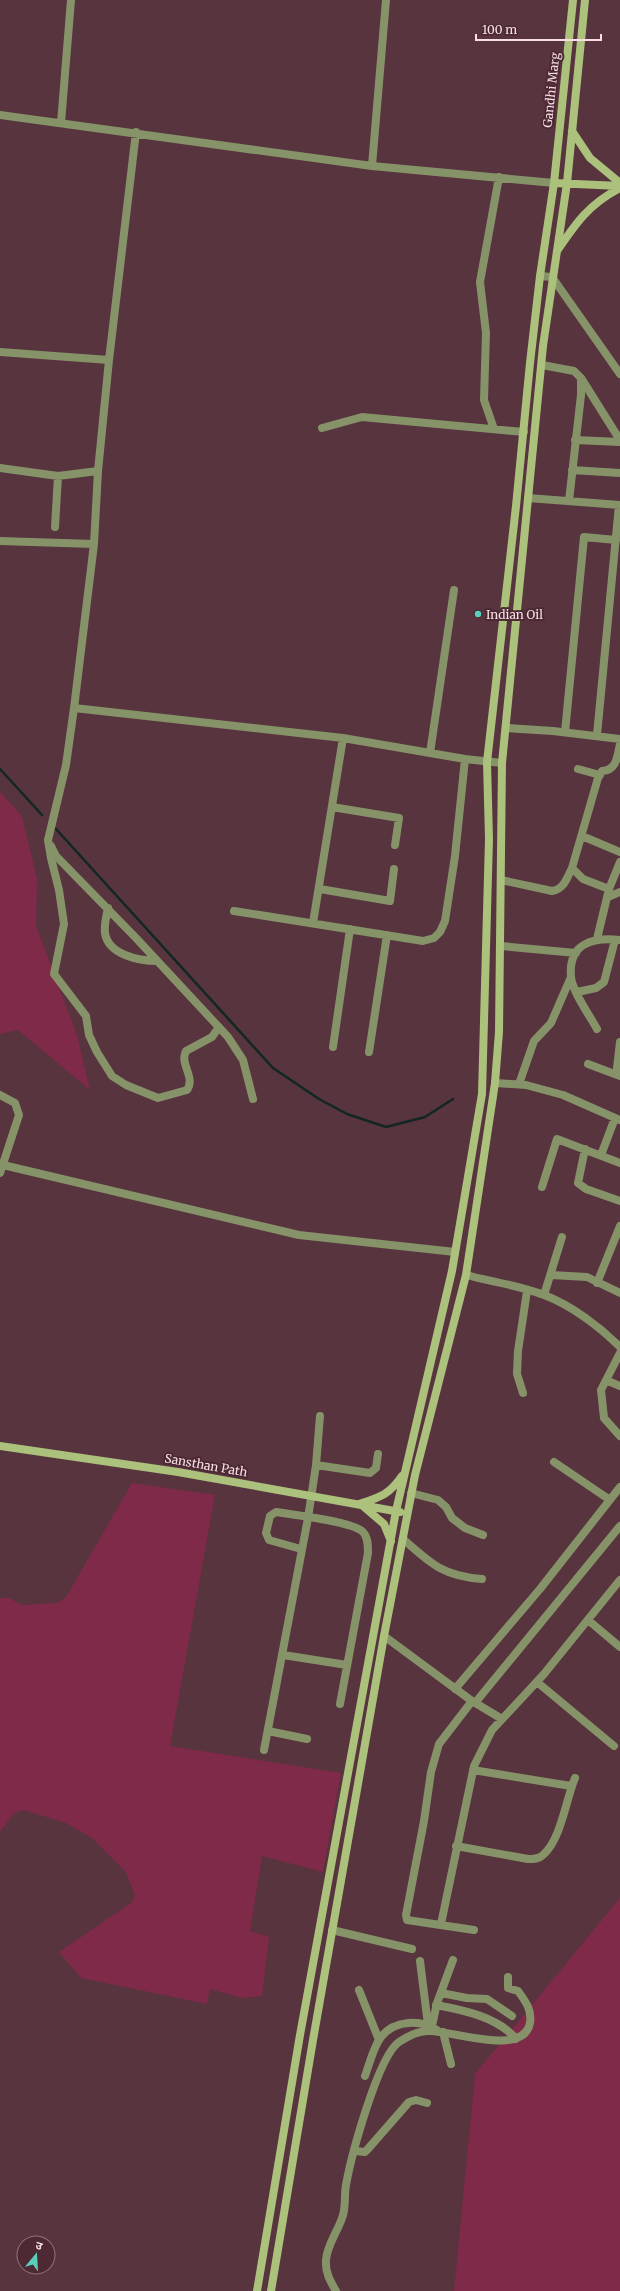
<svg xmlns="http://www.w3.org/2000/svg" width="620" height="2291" font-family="Merriweather,'Noto Sans Devanagari',serif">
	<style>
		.green { fill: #7f2a48 }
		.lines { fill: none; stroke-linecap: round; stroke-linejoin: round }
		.stream { stroke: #122723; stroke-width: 2.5 }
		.street { stroke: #869368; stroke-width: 8 }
		.secondary { stroke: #acc17c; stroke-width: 8 }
		.poi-dot { fill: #5acebc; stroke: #4c2933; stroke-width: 1.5 }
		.labels { text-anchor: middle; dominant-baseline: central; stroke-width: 4; stroke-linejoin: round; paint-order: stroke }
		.street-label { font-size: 12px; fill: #f7dfe5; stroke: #4c2933 }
		.poi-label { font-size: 12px; fill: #f7dfe5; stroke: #4c2933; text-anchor: start }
	</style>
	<rect width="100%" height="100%" fill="#57343e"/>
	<!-- green -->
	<path class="green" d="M0,792L22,816L37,879L36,926L77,1035L90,1090L18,1030L0,1034Z
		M132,1483L215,1495L170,1746L341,1773L323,1872L262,1856L250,1931L269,1937L262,1996L242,1998L210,1989L207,2004L81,1978L59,1952L131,1903L135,1896L126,1872L92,1838L66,1823L24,1810L14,1813L0,1832V1598H9L22,1605L57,1603L66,1597Z
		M620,1898V2291H454L475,2074Z"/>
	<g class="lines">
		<!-- stream -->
		<path class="stream" d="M0,769L42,815
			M56,829L273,1068L319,1099L347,1114L386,1127L425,1117L453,1099"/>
		<!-- street -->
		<path class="street" d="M0,115L372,166L554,183
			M61,123L71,0
			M136,132L109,360L98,471L94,544L74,708L343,738L465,759L502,763
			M372,166L386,0
			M540,276L552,277L620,374
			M0,352L109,360
			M542,365L574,371L581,378V395L569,501
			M581,378L620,440
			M322,428L362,417L524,432
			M494,429L484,400L486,333L480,282L499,177
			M575,440L620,442
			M0,468L58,476L98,471
			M572,470L620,473
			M528,498L620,505
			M55,527L58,476
			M0,541L94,544
			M74,708L66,765L48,840L51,858L59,890L64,924L54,974L86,1016L89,1035L97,1052L112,1076L126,1085L158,1098L187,1090C196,1077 179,1064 186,1051L212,1037L219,1027
			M506,728L553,731L620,739
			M565,732L584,537L616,540
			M597,735L619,505
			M430,753L454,590
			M578,769L600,775
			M332,807L399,818L395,845
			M582,836L620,852
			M51,846L56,856L136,938L228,1037L243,1060L253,1099
			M501,880L552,891C564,889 567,878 572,868
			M320,889L390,901L394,869
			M609,889L583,879L572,868L598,778L602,771C617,770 617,757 620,744
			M608,897L620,892
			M108,908C106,917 104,925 105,933C108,955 140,961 157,961
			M234,911L423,941L434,938L440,932L445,921L455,856L465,759
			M313,923L343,738
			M597,939L609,889L620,862
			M501,946L576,953
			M577,992L596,988L604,982L615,940
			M597,1029C590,1016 572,991 571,977C568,943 593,937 620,940
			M620,1042L617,1068L620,1072
			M333,1047L350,929
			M369,1052L387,935
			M588,1064L620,1076
			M495,1083L526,1085L563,1095L620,1120
			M519,1084L534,1041L551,1023L571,977
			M0,1095L15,1103L19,1115L0,1173
			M585,1149L578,1183L586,1189L620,1201
			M601,1155L615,1118
			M3,1165L299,1235L455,1252
			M542,1187L557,1139L620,1163
			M466,1275C492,1282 519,1285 544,1295C571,1305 600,1327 620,1347
			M551,1275L587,1277L620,1293
			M597,1283L620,1226
			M544,1295L562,1237
			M620,1353L601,1390L604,1418L620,1436
			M606,1380L620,1386
			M523,1393L517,1374L518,1351L527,1291
			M554,1462L610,1500
			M316,1465L370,1473L376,1468L378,1454
			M411,1493L438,1500L446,1507L452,1518L465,1528L483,1535
			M403,1539C431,1564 443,1576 482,1579
			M301,1549L269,1540L266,1533L270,1516L276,1512C294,1515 352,1521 363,1532C368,1537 368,1546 368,1553L340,1704
			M588,1620L620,1647
			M384,1636L472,1701L502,1719
			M283,1655L347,1665
			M537,1682L614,1746
			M455,1689L540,1589L620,1487
			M472,1701L439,1744L431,1772L424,1821L406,1915L407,1920L474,1930
			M475,1703L620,1526
			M268,1731L307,1739
			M264,1750L308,1518L316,1465L320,1416
			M473,1770L571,1786
			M456,1846L528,1859C534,1859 539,1859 543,1855C561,1840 566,1799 575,1778
			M441,1924L474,1766L492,1730L544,1674L620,1580
			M332,1930L412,1949
			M420,1961L428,2025
			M359,1990L379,2040
			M441,1993L467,1998L487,1999L512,2016
			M436,2005C463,2010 498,2017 516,2039
			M432,2026L437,2003L453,1960
			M443,2032L451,2064
			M365,2076C374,2051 377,2026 408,2023C418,2022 428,2024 437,2030
			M355,2151L365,2152L367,2150L409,2102L416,2100L427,2103
			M336,2291C330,2281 325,2272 326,2260C327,2244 339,2230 343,2215C346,2205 344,2195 346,2185C351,2157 378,2056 399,2042C408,2036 420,2030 430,2031C453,2031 524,2057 530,2023C532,2010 526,2002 518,1991L508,1988V1977"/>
		<!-- secondary -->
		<path class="secondary" d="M572,131L590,158L620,183
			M554,183L620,186
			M557,251C576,223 589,204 620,188
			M0,1446L178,1472L400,1512
			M359,1504C380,1497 389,1495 402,1476
			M363,1506L384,1524L391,1541
			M257,2291L300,2035L396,1511L452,1271L482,1094L489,839L487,762L516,506L530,363L540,276L554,183L573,0
			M271,2291L313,2040L384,1636L415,1475L466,1275L495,1083L499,1032L502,763L543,346L567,183L585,0"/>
	</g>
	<!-- markers -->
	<circle class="poi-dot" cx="478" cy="614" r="4"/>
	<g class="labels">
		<!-- street labels -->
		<g class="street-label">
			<text transform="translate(551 90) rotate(-84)">Gandhi Marg</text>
			<text transform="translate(206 1465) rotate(10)">Sansthan Path</text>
		</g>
		<!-- poi labels -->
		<g class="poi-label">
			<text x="486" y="614">Indian Oil</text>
		</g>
	</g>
	<!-- north arrow -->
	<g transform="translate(36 2255) rotate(18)"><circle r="19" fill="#4c2933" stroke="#90727a"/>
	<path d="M0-3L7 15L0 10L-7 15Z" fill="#5acebc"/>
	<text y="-6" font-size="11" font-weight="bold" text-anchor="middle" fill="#f7dfe5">उ</text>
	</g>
	<!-- scale -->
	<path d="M476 34v6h125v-6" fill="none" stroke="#f7dfe5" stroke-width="2"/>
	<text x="482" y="34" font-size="12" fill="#f7dfe5" stroke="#4c2933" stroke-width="3" paint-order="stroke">100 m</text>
</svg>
